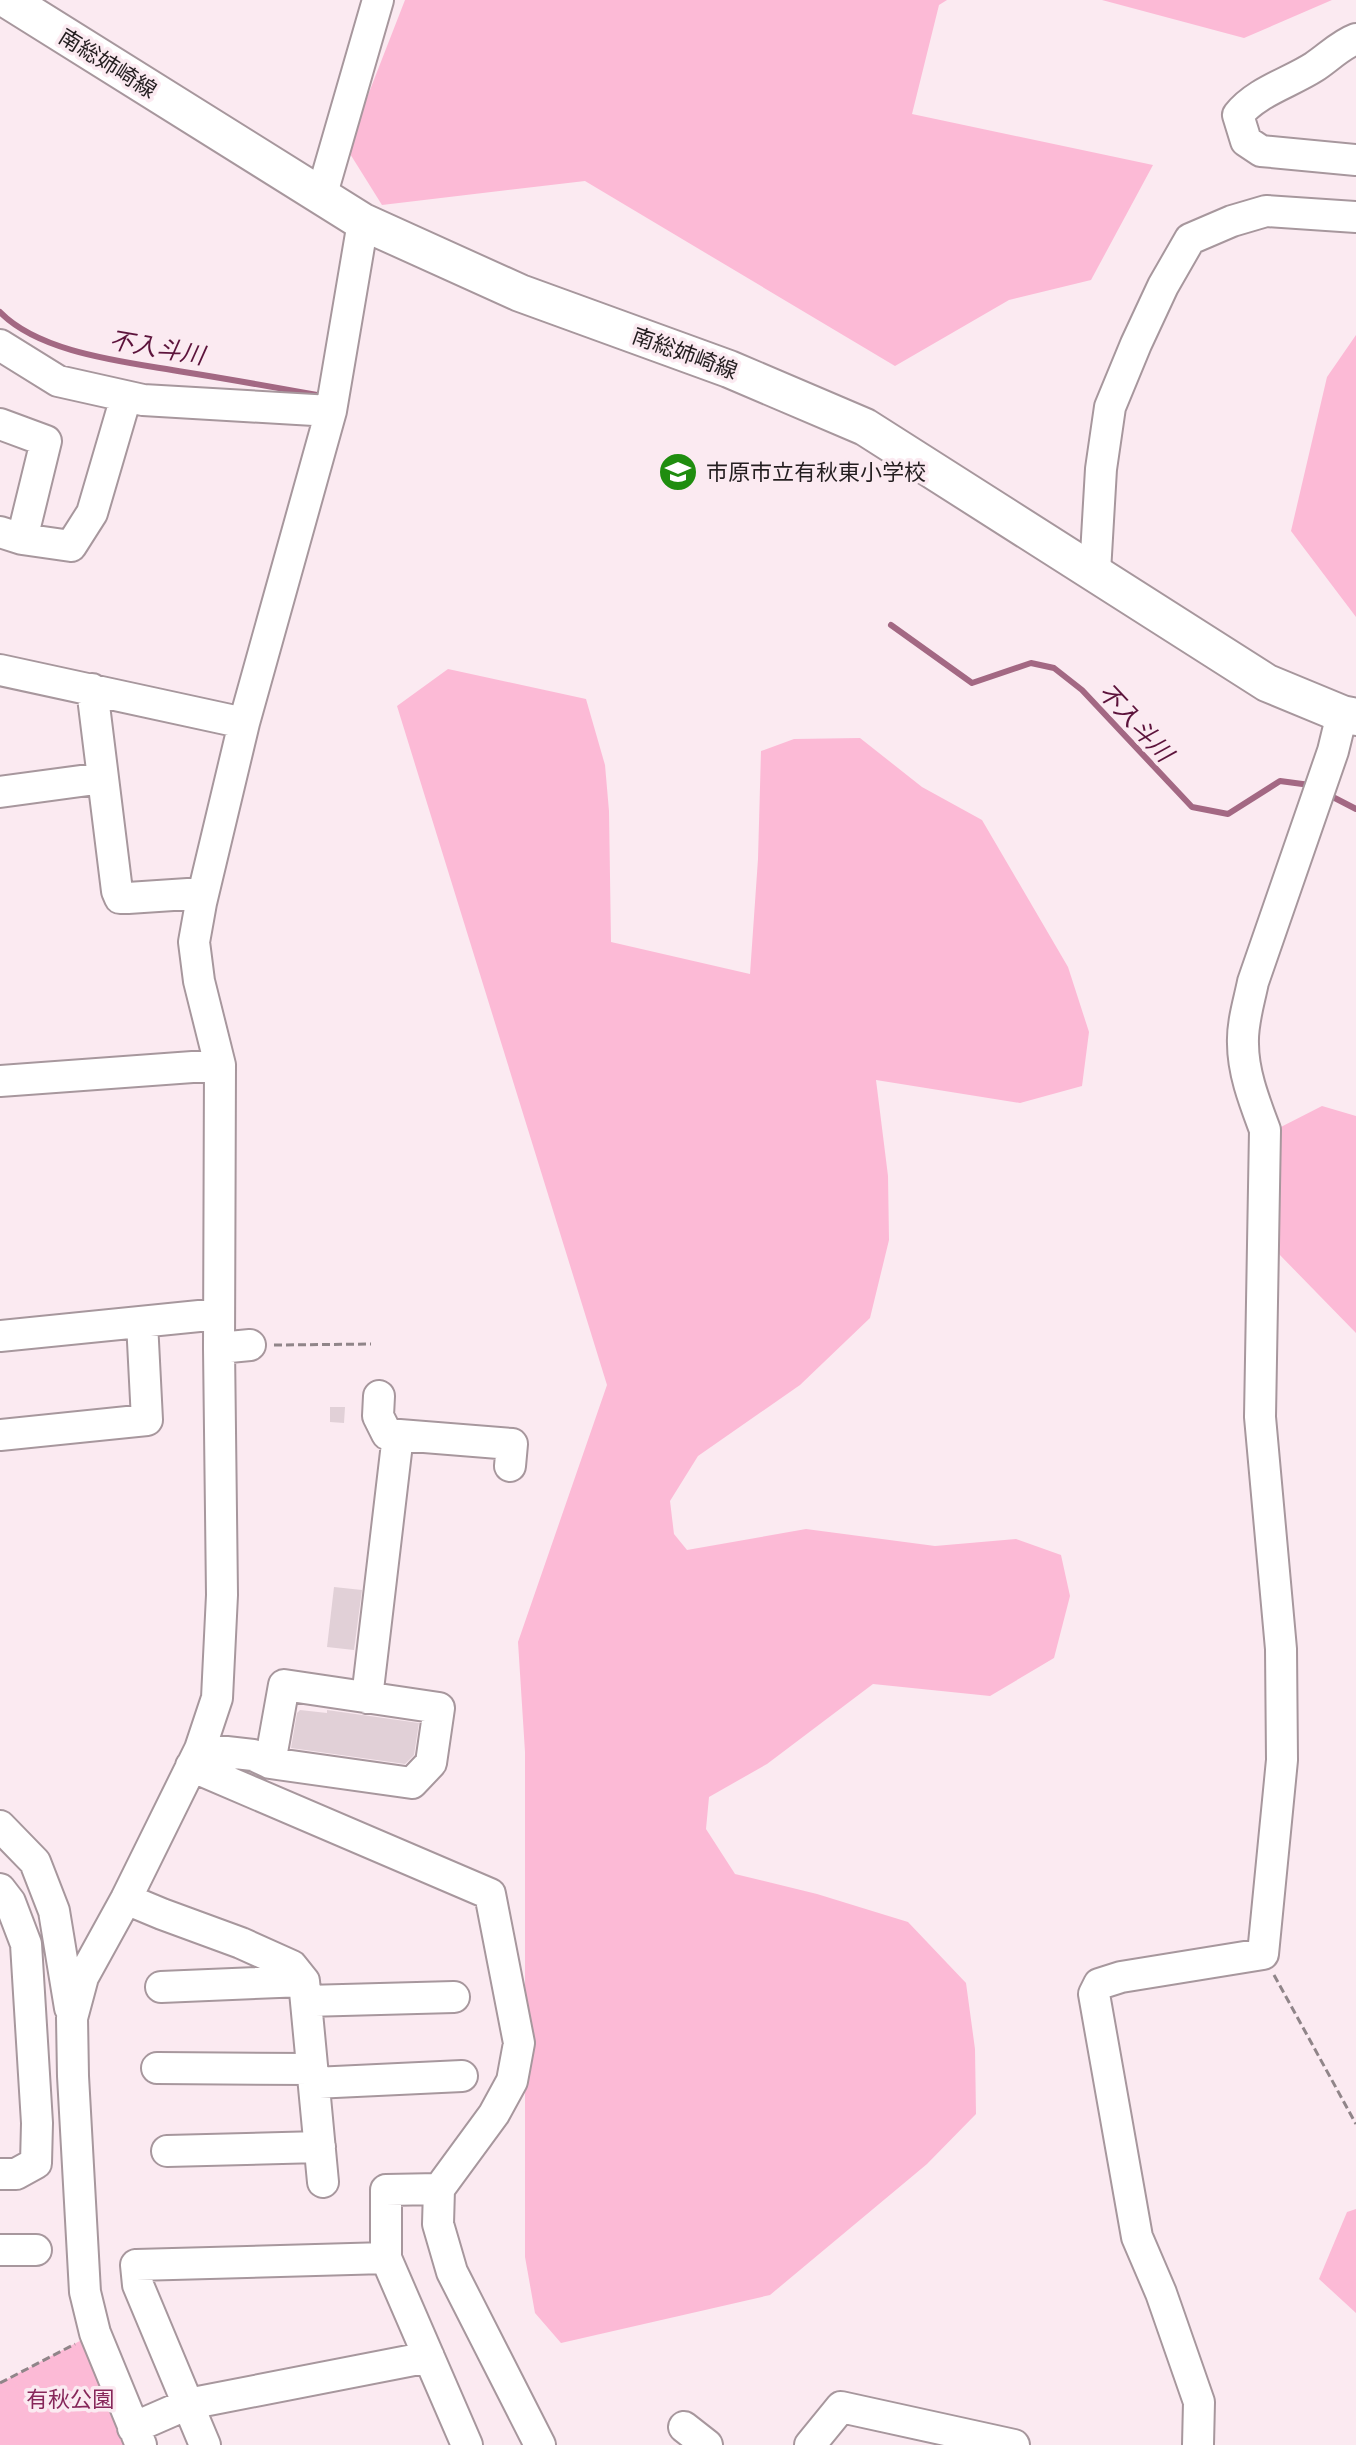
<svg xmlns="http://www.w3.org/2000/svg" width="1356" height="2445" font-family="'Public Sans','Noto Sans JP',sans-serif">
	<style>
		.green { fill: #fcbad6 }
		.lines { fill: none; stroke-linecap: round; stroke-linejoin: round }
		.stream { stroke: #a36883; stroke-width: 6 }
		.building { fill: #e1d0d7 }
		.minor-casing { stroke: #a7979d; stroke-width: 34 }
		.major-casing { stroke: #a7979d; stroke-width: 40 }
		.path { stroke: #908589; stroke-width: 3; stroke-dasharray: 8 4; stroke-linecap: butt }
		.minor { stroke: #fff; stroke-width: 30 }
		.major { stroke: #fff; stroke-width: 36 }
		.labels { text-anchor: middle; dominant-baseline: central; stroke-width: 7; stroke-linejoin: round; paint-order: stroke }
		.street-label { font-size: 22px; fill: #241e20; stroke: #fbeaf1 }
		.poi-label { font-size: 22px; fill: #241e20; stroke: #fbeaf1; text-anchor: start }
		.park-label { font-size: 22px; fill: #87275a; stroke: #fbeaf1 }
		.water-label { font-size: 24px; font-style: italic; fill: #5c133b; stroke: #fbeaf1 }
	</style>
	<rect width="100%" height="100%" fill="#fbeaf1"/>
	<!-- green -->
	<path class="green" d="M405,0H947L939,5L912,114L1153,165L1091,280L1009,300L895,366L585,181L382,205L347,149Z
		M1102,0H1332L1244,38Z
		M1356,335V617L1291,531L1327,377Z
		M448,669L586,699L605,765L609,811L611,942L750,974L758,859L761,751L794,739L860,738L922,787L982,820L1068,967L1089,1032L1082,1086L1020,1103L876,1080L888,1176L889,1240L870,1318L800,1385L698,1456L670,1501L674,1534L687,1550L806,1529L935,1546L1016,1539L1061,1555L1070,1596L1054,1658L990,1696L873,1684L767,1764L709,1797L706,1829L735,1874L817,1894L908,1922L966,1983L975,2049L976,2114L927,2164L770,2295L561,2343L535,2313L525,2257V1752L518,1642L607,1385L397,706Z
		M1322,1106L1356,1116V1333L1276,1251L1275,1130Z
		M1356,2209V2313L1319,2279L1347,2212Z
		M95,2333L142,2445H0V2383Z"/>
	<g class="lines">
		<!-- stream -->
		<path class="stream" d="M0,312C41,354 128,362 184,372C228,379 273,387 317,395
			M891,625L972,683L1031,663L1054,668L1082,690L1192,807L1228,814L1280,781L1310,785
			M1327,794L1356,809"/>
	</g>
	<!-- building -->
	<path class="building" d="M330,1407H345L344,1423L330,1422Z
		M334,1587L362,1590L354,1650L327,1647Z
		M300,1710L327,1713V1710L419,1723L414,1755L405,1764L291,1748L297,1713Z"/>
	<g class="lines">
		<defs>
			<path id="minor" d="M1356,39C1340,45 1328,58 1314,67C1289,83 1256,92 1238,115L1246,141L1261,151L1356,160
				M321,197L378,0
				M0,345L58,381L143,400L331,411
				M0,424L46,441L22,539
				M0,532L22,539L71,546L92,513L126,397
				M1095,572L1101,469L1110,407L1136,344L1163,286L1190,239L1232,221L1266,211L1356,217
				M0,670L244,723
				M92,689L117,891L120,898H128L203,893
				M0,792L103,778
				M0,1081L220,1065
				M0,1336L219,1314
				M219,1348L250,1345
				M379,1396L378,1416L387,1434L512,1444L510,1466
				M0,1435L147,1420L142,1322
				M367,1698L398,1435
				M200,1749L253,1755L270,1763L284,1685L439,1708L431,1763L412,1783L270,1763
				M191,1766L490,1894L519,2043L512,2081L494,2114L439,2189L438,2224L452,2272L540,2445
				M0,1826L35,1862L54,1911L70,2008
				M0,1889L10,1902L26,1944L37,2123L36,2163L16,2174H0
				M126,1899L162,1914L241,1943L292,1966L304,1981L323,2182
				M161,1987L304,1981
				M306,2001L454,1997
				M157,2068L312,2069
				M314,2083L462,2076
				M167,2151L320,2147
				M439,2189L386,2190V2258L467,2445
				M0,2250H36
				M684,2427L707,2445
				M133,2428L188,2404L429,2357
				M141,2445L95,2333L85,2292L73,2076L72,2018L83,1977L126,1899L200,1749L217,1698L222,1595L219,1348L220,1065L199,981L194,942L201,903L244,723L331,411L363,222
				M205,2445L138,2285L136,2265L386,2258
				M810,2445L841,2407L1014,2445
				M1198,2445L1199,2402L1161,2293L1137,2237L1094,1994L1099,1984L1121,1977L1263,1954L1282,1760L1281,1649L1260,1417L1265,1130C1255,1103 1243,1073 1243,1044C1242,1023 1249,1002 1253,982L1333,751L1342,714"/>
			<path id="major" d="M8,0L363,222L520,293L729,369L865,427L1267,683L1342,714L1356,717"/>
		</defs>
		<!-- minor casing -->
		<use href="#minor" class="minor-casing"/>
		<!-- major casing -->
		<use href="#major" class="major-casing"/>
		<!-- path -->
		<path class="path" d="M274,1345L371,1344
			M1274,1975L1356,2124
			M0,2383L75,2344"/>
		<!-- minor -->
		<use href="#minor" class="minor"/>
		<!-- major -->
		<use href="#major" class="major"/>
	</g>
	<!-- icons -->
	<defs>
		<symbol id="school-disc" viewBox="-11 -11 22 22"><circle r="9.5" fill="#1f8d0f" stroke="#fbeaf1"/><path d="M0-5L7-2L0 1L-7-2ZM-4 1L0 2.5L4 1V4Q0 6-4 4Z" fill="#fff"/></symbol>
	</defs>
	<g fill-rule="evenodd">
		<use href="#school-disc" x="656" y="450" width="44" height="44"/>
	</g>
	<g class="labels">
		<!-- street labels -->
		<g class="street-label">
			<text transform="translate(108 63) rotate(32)">南総姉崎線</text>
			<text transform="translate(685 353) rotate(20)">南総姉崎線</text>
		</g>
		<!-- poi labels -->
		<g class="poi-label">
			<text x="706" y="472">市原市立有秋東小学校</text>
		</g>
		<!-- park labels -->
		<g class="park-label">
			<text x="70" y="2399">有秋公園</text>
		</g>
		<!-- water labels -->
		<g class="water-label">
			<text transform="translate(157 347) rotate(10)">不入斗川</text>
			<text transform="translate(1136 722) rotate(47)">不入斗川</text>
		</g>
	</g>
</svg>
